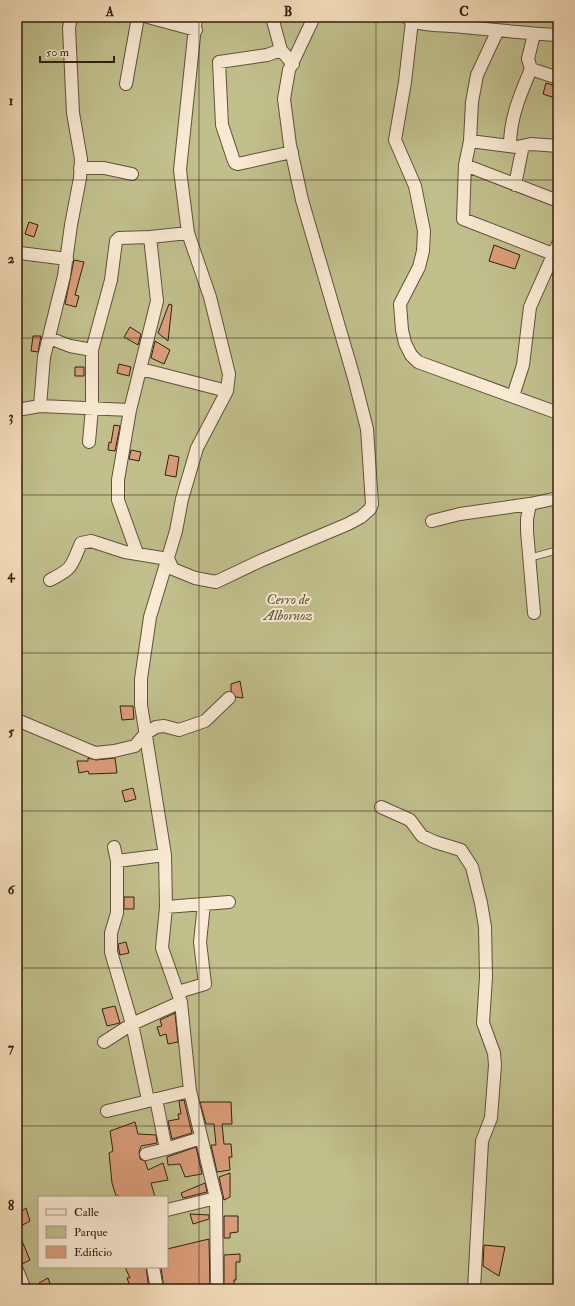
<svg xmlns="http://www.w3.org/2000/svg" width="575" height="1306" font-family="'IM FELL Double Pica',serif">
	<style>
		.green { fill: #c1c08d; stroke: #787050; fill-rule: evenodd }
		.building { fill: #da9d79; stroke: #2e2112 }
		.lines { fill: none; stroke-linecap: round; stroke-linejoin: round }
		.service-casing { stroke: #60503c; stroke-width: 8 }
		.minor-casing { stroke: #60503c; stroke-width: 14 }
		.service { stroke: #f9ead3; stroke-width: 6 }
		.minor { stroke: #f9ead3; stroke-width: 12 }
		.grid { fill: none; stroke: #2e2112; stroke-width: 1; stroke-opacity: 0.55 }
		.labels { text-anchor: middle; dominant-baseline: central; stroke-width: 4; stroke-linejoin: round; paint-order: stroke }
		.park-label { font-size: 14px; font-style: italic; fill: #5a5137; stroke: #f9ead3 }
		.neatline { fill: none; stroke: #2e2112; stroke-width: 1.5 }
		.grid-label { font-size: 13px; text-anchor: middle; font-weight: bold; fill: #2e2112 }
	</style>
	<rect width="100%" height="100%" fill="#f6dfbc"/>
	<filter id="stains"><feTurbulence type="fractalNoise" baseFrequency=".005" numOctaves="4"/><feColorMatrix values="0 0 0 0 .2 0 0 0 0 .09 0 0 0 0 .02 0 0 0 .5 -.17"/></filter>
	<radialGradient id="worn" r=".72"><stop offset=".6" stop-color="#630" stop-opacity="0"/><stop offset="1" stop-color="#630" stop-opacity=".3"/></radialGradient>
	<!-- green -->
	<path class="green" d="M17,17H558V1289H17ZM39,1197H167V1267H39Z"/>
	<!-- building -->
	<path class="building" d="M546,83L558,87V99L543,94Z
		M29,222L38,225L34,237L25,234Z
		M494,245L520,255L515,269L489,261Z
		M74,260L84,262L75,295L79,296L76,307L65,304Z
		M169,304L172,305L168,341L158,333Z
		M130,327L141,334L138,345L124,337Z
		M33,336H41L38,352L31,351Z
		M155,341L170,350L164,364L151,358Z
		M119,364L131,367L129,376L117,373Z
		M75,367H84V376H75Z
		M114,425L120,426L115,451L108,450L109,442L111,443Z
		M131,450L141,452L139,461L129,459Z
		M169,455L179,457L176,477L165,475Z
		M240,681L243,698L236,697L231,691V684Z
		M120,706H133L134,719L122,720Z
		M88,758L96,760L115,758L117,773L89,774L88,771L79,773L77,761H88Z
		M133,788L136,799L125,802L122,791Z
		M124,897H134V909H124Z
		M126,942L129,953L120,955L118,944Z
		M115,1006L120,1023L107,1026L102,1009Z
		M175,1013L178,1042L168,1044L166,1034L160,1036L157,1027L162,1026L160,1020Z
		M184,1100L192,1133L172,1139L168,1121L179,1119L178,1114H181L179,1101Z
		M200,1102H231L232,1124H222L224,1144H231L232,1157H229L230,1170L217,1172L211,1145H216L214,1124H206Z
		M135,1122L138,1134L156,1135L157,1143L141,1146L139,1152L140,1159L145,1161L148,1170L163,1163L168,1180L151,1183L155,1197H119L118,1195L116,1196L112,1183L109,1153L113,1151L110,1131Z
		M196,1147L202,1174L185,1177L180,1164L168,1165L167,1157Z
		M230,1173V1197L224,1200L219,1177Z
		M205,1183L207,1192L183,1198L181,1193Z
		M26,1208L30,1221L17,1228V1215Z
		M190,1214L209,1215V1219L193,1224Z
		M224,1216H238V1232L230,1233V1238H224Z
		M17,1229L30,1260L22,1264L17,1257Z
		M209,1239L210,1289H177L176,1286L164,1289L161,1267H167V1249Z
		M484,1245L505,1247L499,1276L483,1266Z
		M240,1254V1262H236V1280H234V1289H224V1255Z
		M125,1267H146L149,1289H131L127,1278H130Z
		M48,1278L52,1289H42L39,1283Z"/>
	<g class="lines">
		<defs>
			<path id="service" d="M529,558L558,550"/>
			<path id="minor" d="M148,17L196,30
				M196,17L180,170L188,233L210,297L229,374L227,391L197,448L182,499L176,531L150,617L141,679V705L165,855L166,907L162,948L181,1002L190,1091L216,1198L217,1289
				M272,17L281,50L293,64
				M406,17C419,26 436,25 451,26C487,29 522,33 558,35
				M410,17L412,21L405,82L395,140L415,186L424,231L423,251L419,267L400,304L402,330L405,343L411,355L418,362L558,413
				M497,32L477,75L472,102L470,141L465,165L463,219L558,256
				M281,50L267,55L219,62L222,125L233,158L235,163L238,164L292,152
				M531,69L528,59L534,34
				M126,84L138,17
				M470,141L517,147L522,150L515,185
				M510,146C510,118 520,95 531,69L558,78
				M517,147L531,144L558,146
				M465,165L558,201
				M80,168H104L132,174
				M20,253L67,259
				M49,338L70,346L92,350
				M141,369L227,391
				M513,396L523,365L530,307L558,244
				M40,406L44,357L64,276L71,225L80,178L81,159L73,113L69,28L71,17
				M17,410L40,406L130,410
				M89,442L92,408V350L111,280L116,241L119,238L150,237
				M530,504L527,519V531L534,613
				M432,521L460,514L530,504L558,498
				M137,553L118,500V480L130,410L157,301L150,237L188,233
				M50,580C74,568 71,566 81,543L91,541L125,552L168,559L173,569L195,578L216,582L260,561L348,524L361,517L370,509L372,504L367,429L354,378L302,200L290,145L284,99L289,70L314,17
				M17,720L95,753L114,751L135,746L145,734L156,727L164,726L179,730L205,721L229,698
				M381,807L410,820L422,836L435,842L461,850L472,867L481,903L485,927L486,977L483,1023L494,1053L495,1065L491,1118L482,1141L474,1289
				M114,847L117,861V913L111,933V952L132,1024L148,1100
				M117,861L165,855
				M166,907L229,902
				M178,992L205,984L200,942L204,904
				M104,1042L132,1024L181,1002
				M156,1099L166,1149
				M107,1111L190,1091
				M146,1154L166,1149L201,1138
				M167,1210L216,1198
				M153,1267L157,1289
				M17,1270L25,1289"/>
		</defs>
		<!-- service casing -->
		<use href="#service" class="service-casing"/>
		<!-- minor casing -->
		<use href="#minor" class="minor-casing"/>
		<!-- service -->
		<use href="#service" class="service"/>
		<!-- minor -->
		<use href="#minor" class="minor"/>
	</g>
	<!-- grid -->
	<path class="grid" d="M199,17V1289M376,17V1289M17,180H558M17,338H558M17,495H558M17,653H558M17,811H558M17,968H558M17,1126H558"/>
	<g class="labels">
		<!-- park labels -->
		<g class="park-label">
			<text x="288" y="599">Cerro de<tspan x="288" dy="16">Albornoz</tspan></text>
		</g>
	</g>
	<!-- margin -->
	<rect width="575" height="1306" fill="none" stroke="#f6dfbc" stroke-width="44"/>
	<!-- legend -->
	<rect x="38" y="1196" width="130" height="72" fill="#f9ead3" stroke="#a89a86"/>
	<rect x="46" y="1209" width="20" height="6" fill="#f9ead3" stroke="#a89a86"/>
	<text x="74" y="1216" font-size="12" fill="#2e2112">Calle</text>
	<rect x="46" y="1226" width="20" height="12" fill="#c1c08d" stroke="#a89a86"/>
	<text x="74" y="1236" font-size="12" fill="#2e2112">Parque</text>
	<rect x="46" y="1246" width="20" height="12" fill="#da9d79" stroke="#a89a86"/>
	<text x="74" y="1256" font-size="12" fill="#2e2112">Edificio</text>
	<!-- scale -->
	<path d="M40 56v6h74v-6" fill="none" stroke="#2e2112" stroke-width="2"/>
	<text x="46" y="56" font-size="12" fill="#2e2112" stroke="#f9ead3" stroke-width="3" paint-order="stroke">50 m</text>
	<rect x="22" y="22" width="531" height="1262" class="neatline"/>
	<g class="grid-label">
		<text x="110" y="16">A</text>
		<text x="288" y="16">B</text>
		<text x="464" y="16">C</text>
		<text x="11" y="105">1</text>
		<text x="11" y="263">2</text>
		<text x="11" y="421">3</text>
		<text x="11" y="579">4</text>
		<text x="11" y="736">5</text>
		<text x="11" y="894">6</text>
		<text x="11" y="1052">7</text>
		<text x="11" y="1210">8</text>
	</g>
	<rect width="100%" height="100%" filter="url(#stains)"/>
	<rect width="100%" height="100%" fill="url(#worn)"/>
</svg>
